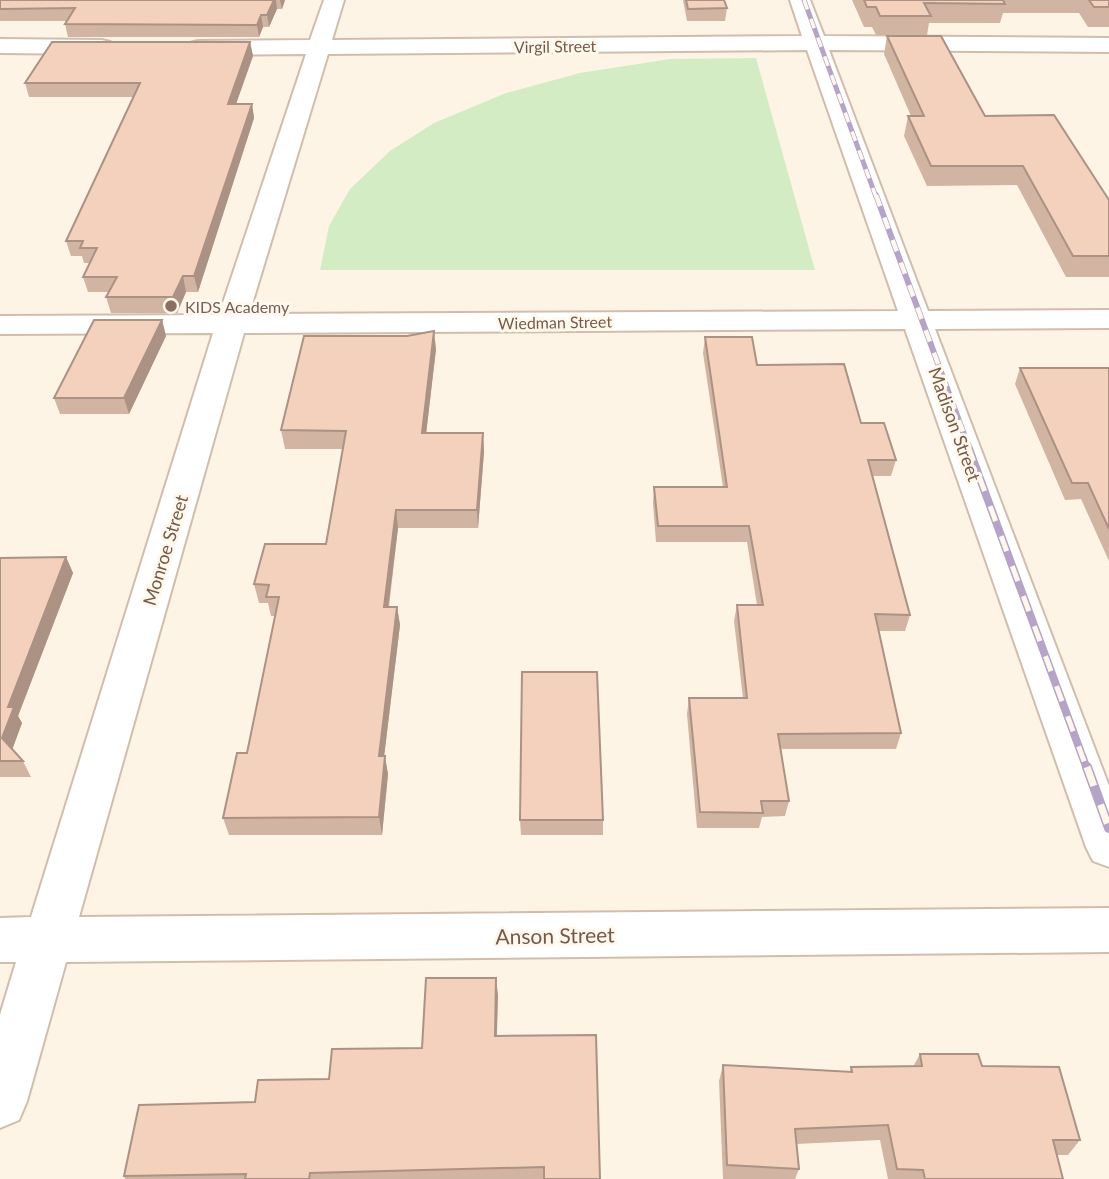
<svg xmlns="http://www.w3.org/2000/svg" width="1109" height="1179" font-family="Lato,sans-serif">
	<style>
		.green { fill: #d4ecc3 }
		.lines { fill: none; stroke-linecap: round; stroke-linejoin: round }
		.minor-casing { stroke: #d2bdad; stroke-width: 4 }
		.minor { fill: #fff; fill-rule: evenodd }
		.rail-far3-casing { stroke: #b6a3c8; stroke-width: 5 }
		.rail-far2-casing { stroke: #b6a3c8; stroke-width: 6 }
		.rail-far1-casing { stroke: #b6a3c8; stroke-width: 8 }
		.rail-casing { stroke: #b6a3c8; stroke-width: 10 }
		.rail-far3 { stroke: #fff8ed; stroke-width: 3.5; stroke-dasharray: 10; stroke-linecap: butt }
		.rail-far2 { stroke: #fff8ed; stroke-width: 4.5; stroke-dasharray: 12; stroke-linecap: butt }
		.rail-far1 { stroke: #fff8ed; stroke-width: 5; stroke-dasharray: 16; stroke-linecap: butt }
		.rail { stroke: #fff8ed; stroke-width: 7; stroke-dasharray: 20; stroke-linecap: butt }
		.wall { fill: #d2b4a2 }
		.shaded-wall { fill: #ab9284 }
		.building { fill: #f4d1bc; stroke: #ab9284; stroke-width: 2 }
		.education-dot { fill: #8d6e63; stroke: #fff8ed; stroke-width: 2.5 }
		.labels { text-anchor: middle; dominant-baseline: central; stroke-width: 6; stroke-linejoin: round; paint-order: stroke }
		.far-street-label { font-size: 16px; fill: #785949; stroke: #fff8ed }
		.far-education-label { font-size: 16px; fill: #785e54; stroke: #fff8ed; text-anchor: start }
		.street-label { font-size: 18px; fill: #785949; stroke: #fff8ed }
		.near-street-label { font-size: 21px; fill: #785949; stroke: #fff8ed }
	</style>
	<rect width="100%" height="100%" fill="#fdf4e5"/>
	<!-- green -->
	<path class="green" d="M756,58L815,270H320L329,226L350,189L390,151L434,123L506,93L580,73L670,59Z"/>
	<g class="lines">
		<defs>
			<path id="minor" d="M324,0H344L332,40L802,36L790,0H810L824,36L1109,38V52L829,50L928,311L1109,310V328L935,329L1109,786V867L1093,861L1086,847L905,329L244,333L79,917L1109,908V952L66,962L27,1101L19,1120L0,1128V1015L16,962H0V918L31,917L213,333L0,334V316L219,315L306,54L198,55L190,53L187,48L190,43L198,41L310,40ZM807,50L898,311L249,314L328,54Z
				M0,39L102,40L110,42L113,47L110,52L102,54L0,53Z"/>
		</defs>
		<!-- minor casing -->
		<use href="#minor" class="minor-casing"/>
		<!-- minor -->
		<use href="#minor" class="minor"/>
		<defs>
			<path id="rail-far3" d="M804,0L876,197"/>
			<path id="rail-far2" d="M876,195L969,448"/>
			<path id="rail-far1" d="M968,446L1087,769"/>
			<path id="rail" d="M1087,767L1109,828"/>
		</defs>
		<!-- rail-far3 casing -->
		<use href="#rail-far3" class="rail-far3-casing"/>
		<!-- rail-far2 casing -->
		<use href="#rail-far2" class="rail-far2-casing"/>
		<!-- rail-far1 casing -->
		<use href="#rail-far1" class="rail-far1-casing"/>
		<!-- rail casing -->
		<use href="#rail" class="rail-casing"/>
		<!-- rail-far3 -->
		<use href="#rail-far3" class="rail-far3"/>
		<!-- rail-far2 -->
		<use href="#rail-far2" class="rail-far2"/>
		<!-- rail-far1 -->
		<use href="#rail-far1" class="rail-far1"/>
		<!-- rail -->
		<use href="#rail" class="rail"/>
	</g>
	<!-- wall -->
	<path class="wall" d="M0,0H285L282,9H277L269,27H263L259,37H68L65,24L67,21H0Z
		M683,0H724L727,8L725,21H687Z
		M852,0H1109V27H1088L1079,13H1003L1000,23H929L927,35H876L872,27H864Z
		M887,36L985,116L1109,200V277H1066L1017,185L927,186L904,136L908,116H911L884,54Z
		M250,42L253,56L236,104H252L254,118L198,292H186L177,313H111L106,297L109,292H88L83,277L90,263H84L82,256H71L66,241L133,97H29L25,83Z
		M162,320L166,336L129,414H60L54,398Z
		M705,337L861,423L896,460L891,476H873L910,615L905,631H878L901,733L896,749H781L789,801L785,816L762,817L759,828H697L687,714L689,698H743L734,621L737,605H757L747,542H656L653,503L654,487H723L703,353Z
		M436,349L426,433H483L484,452L478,528H398L389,607H397L400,625L384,756L388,774L382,835H229L223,818L247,753L275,616H271L268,603H259L254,584L326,544L343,449H285L281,430Z
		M1020,368H1109V561L1081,499L1065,500L1015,384Z
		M66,557L73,573L18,716L22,723L12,749L23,761L31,777H0V558Z
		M520,820H603V835H521Z
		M498,995L497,1036L600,1179H125L124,1176L255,1102L329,1079L422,1048Z
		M920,1054L982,1066L1080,1140L1068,1155H1057L1063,1179H888L880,1140L796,1144L799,1169L795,1179H723L719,1081L723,1065L850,1072L851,1067H913Z"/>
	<!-- shaded-wall -->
	<path class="shaded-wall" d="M274,0H276L277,9L269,27L267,15Z
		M280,0H285L282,9Z
		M261,15L263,27L259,37L257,25Z
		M250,42L253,56L231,118L228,104Z
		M252,104L254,118L198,292L194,276Z
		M183,276L186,292L177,313L173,297Z
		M162,320L166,336L129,414L124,398Z
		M434,331L436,349L424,452L422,433Z
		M483,433L484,452L478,528L477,510Z
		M396,510L398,528L386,625L384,607Z
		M66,557L73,573L18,716L22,723L11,753L2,738L8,707Z
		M397,607L400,625L382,774L379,756Z
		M385,756L388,774L382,835L379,817Z
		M496,978L498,995L496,1052L495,1036Z"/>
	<!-- building -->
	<path class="building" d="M0,0H274L267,15H261L257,25L65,24L75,8L0,9Z
		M686,0H724L727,8L688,9Z
		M864,0H1003L1005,4L924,3L931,16H880L876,7H867Z
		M1089,0H1109V7H1094Z
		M887,36H941L985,116L1054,115L1109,200V256H1073L1023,166H931L908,116H924Z
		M52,42H250L228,104H252L194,276H183L173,297H106L117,277H83L97,248H80L83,241H66L140,83H25Z
		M94,320H162L124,398H54Z
		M434,331L422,433H483L477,510H396L384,607H397L379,756H385L379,817L223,818L237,753H247L279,597H266L269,585L254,584L265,544H326L346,431L281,430L304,336H407Z
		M705,337H752L757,365L844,364L861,423H884L896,460H868L910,615L875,614L901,733L778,734L789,801H761L763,813L700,812L689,698H747L737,605H763L749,526H658L654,487H727Z
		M1020,368H1109V529L1088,483H1072Z
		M66,557L8,707H14L2,738L23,761H0V558Z
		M522,672H597L603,820H520Z
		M426,978H496L495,1036L596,1035L600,1179H544V1167L310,1173L309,1179H245L246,1174L124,1176L139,1105L255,1102L258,1080L329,1079L332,1049L422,1048Z
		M920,1054H978L982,1066L1059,1067L1080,1140H1053L1063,1179H925L923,1170L897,1169L888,1125L795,1129L799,1169L727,1165L723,1065L852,1072L851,1067L922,1066Z"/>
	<!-- markers -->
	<circle class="education-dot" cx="171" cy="306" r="7"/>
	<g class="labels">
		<!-- far-street labels -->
		<g class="far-street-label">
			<text transform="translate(555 46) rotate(-1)">Virgil Street</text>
			<text transform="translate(555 322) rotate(-1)">Wiedman Street</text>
		</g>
		<!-- far-education labels -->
		<g class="far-education-label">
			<text x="185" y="306">KIDS Academy</text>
		</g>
		<!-- street labels -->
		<g class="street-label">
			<text transform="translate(955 424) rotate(70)">Madison Street</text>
			<text transform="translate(165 550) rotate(-73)">Monroe Street</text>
		</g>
		<!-- near-street labels -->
		<g class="near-street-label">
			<text transform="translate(555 935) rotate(-1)">Anson Street</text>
		</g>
	</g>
</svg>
